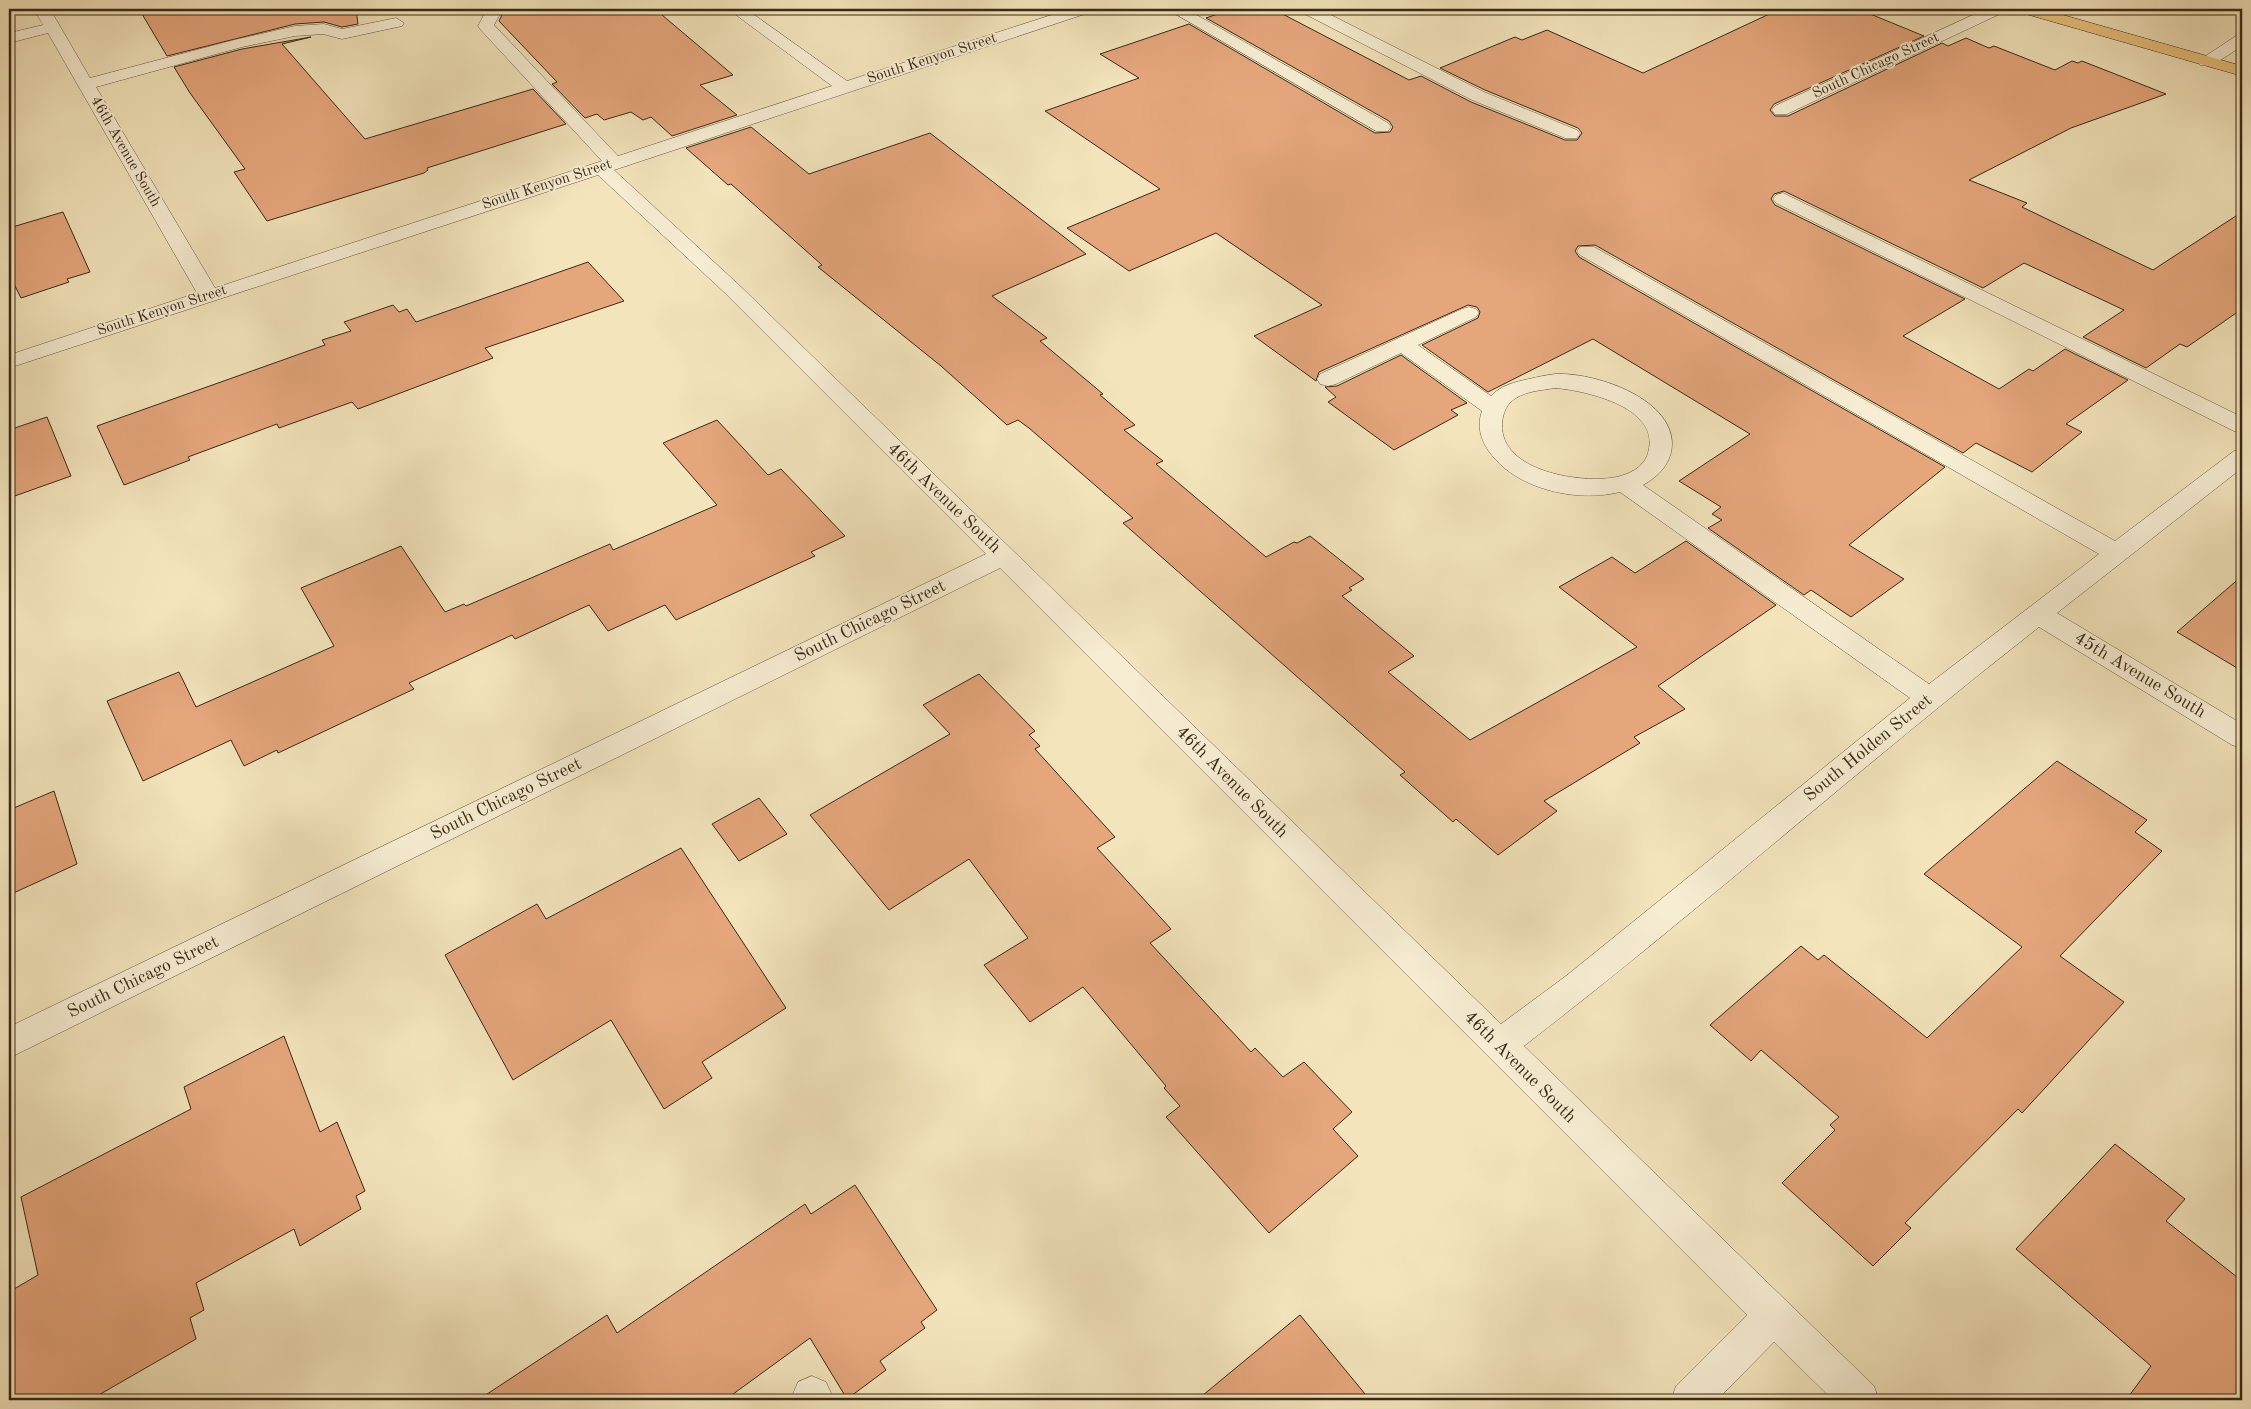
<svg xmlns="http://www.w3.org/2000/svg" width="2251" height="1409" font-family="'Old Standard TT',serif">
	<style>
		.building { fill: #e5a67c; stroke: #392816 }
		.lines { fill: none; stroke-linecap: round; stroke-linejoin: round }
		.minor-casing { stroke: #685740; stroke-width: 1 }
		.major-casing { stroke: #392816; stroke-width: 1 }
		.minor { fill: #f7edd3; fill-rule: evenodd }
		.major { fill: #eac27e; fill-rule: evenodd }
		.labels { text-anchor: middle; dominant-baseline: central; stroke-width: 4; stroke-linejoin: round; paint-order: stroke }
		.far-street-label { font-size: 15px; fill: #392816; stroke: #f7edd3 }
		.street-label { font-size: 18px; fill: #392816; stroke: #f7edd3 }
	</style>
	<rect width="100%" height="100%" fill="#f3e4bc"/>
	<filter id="stains"><feTurbulence type="fractalNoise" baseFrequency=".004" numOctaves="4"/><feColorMatrix values="0 0 0 0 .2 0 0 0 0 .09 0 0 0 0 .02 0 0 0 .5 -.17"/></filter>
	<radialGradient id="worn" r=".72"><stop offset=".6" stop-color="#630" stop-opacity="0"/><stop offset="1" stop-color="#630" stop-opacity=".3"/></radialGradient>
	<!-- building -->
	<path class="building" d="M139,9H356L358,24L342,27L324,22L295,24L167,56Z
		M505,9H655L733,75L700,85L737,115L672,136L651,117L643,120L631,112L604,120L597,114L585,118L552,84L557,82L499,21Z
		M1232,9H1273L1409,80L1421,76L1471,102L1565,140H1577L1582,133L1578,128L1485,90L1440,68L1515,37L1522,40L1547,30L1643,73L1780,9H1858L1924,36L1774,104L1770,110L1775,116H1788L1942,43L1948,46L1966,38L1989,48L1994,46L2055,70L2072,61L2078,63L2082,61L2166,94L2071,128L1969,180L2027,203L2022,207L2153,270L2242,212V309L2187,347L2180,344L2146,368L2083,337L2124,310L2024,263L1983,288L1784,191L1774,194L1771,199L1775,205L1965,299L1903,336L1999,389L2029,369L2033,371L2065,349L2128,380L2066,424L2082,432L2032,472L1976,443L1963,453L1595,245L1578,246L1575,251L1579,257L1945,467L1849,545L1904,579L1851,617L1811,590L1804,595L1708,528L1722,520L1712,514L1721,507L1679,481L1750,434L1593,339L1488,392L1422,345L1478,318L1480,312L1477,307L1468,305L1319,372L1316,381L1254,336L1322,305L1216,233L1129,271L1067,228L1160,189L1045,111L1139,78L1100,54L1189,24L1375,133L1390,132L1393,127L1389,121L1206,18Z
		M311,37L282,44L365,139L533,89L566,124L427,168L428,170L424,173L267,221L234,172L245,169L190,93L174,67L242,49Z
		M751,127L809,174L930,133L1086,254L992,296L1047,338L1040,341L1103,394L1100,395L1135,425L1124,430L1163,461L1156,464L1266,557L1294,542L1297,543L1310,536L1364,579L1349,588L1352,590L1342,596L1414,656L1388,672L1470,740L1637,647L1559,587L1612,557L1635,573L1686,541L1776,605L1658,686L1685,709L1634,737L1640,743L1544,801L1557,811L1498,855L1456,819L1453,822L1400,775L1405,772L1123,523L1133,518L1029,428L1018,420L1007,425L941,366L818,267L822,265L731,184L728,185L686,148Z
		M63,212L90,272L67,279L69,282L21,298L9,274V228Z
		M588,262L624,301L485,348L493,358L358,409L352,402L279,428L277,424L188,457L190,460L124,485L97,426L325,345L322,340L351,331L344,322L393,305L399,312L407,309L416,322Z
		M1401,355L1467,403L1451,410L1458,415L1394,450L1328,402L1336,397L1325,387L1337,386Z
		M47,417L71,476L9,498V430Z
		M717,420L768,475L781,469L845,536L811,552L815,556L676,620L665,605L608,631L589,605L515,639L512,635L409,683L414,689L278,753L277,750L244,766L231,740L143,781L107,701L179,672L196,707L334,646L301,588L401,546L445,612L464,604L466,606L610,544L613,550L717,505L663,443Z
		M2242,576V671L2177,632Z
		M979,674L1035,731L1029,735L1040,746L1035,749L1115,837L1097,848L1171,929L1150,943L1251,1052L1255,1048L1283,1077L1304,1062L1352,1112L1333,1129L1358,1156L1269,1233L1166,1117L1180,1106L1164,1088L1166,1086L1083,987L1030,1022L984,965L1028,938L969,859L889,910L810,815L950,734L923,705Z
		M2057,761L2147,820L2135,832L2162,851L2060,956L2124,1002L2022,1113L2018,1109L1905,1223L1911,1228L1873,1266L1782,1183L1835,1130L1830,1125L1839,1117L1761,1050L1751,1061L1710,1025L1801,946L1818,960L1824,955L1927,1038L2022,947L1924,874Z
		M54,791L77,864L9,895V810Z
		M759,798L787,834L739,861L712,824Z
		M681,848L786,1008L702,1062L712,1078L664,1109L611,1020L513,1080L445,955L537,904L546,919Z
		M284,1036L320,1132L337,1122L365,1191L356,1196L361,1209L300,1246L294,1229L196,1283L204,1310L190,1318L196,1339L90,1400H9V1292L38,1275L21,1197L191,1109L184,1087Z
		M2115,1144L2185,1199L2166,1221L2242,1281V1400H2126L2151,1366L2016,1249Z
		M855,1185L937,1310L921,1322L925,1328L880,1361L886,1370L847,1399L810,1338L725,1400H478L607,1315L617,1333L805,1204L811,1214Z
		M1300,1315L1370,1400H1197Z"/>
	<g class="lines">
		<defs>
			<path id="minor" d="M34,9H50L90,78L234,40L295,26L324,24L342,29L396,18L404,23L402,26L342,39L323,34L295,36L242,47L96,87L215,288L602,161L480,29L478,26L487,9H503L494,25L618,156L832,86L728,9H746L847,81L1070,9H1093L1091,12L614,170L738,284L1501,1024L1566,976L1910,698L1620,492C1576,503 1514,489 1488,450C1480,438 1477,425 1482,411L1401,353L1336,384L1328,386L1320,384L1317,379L1320,374L1462,309L1469,307L1476,309L1479,313L1476,317L1418,345L1491,396C1501,385 1515,382 1529,379C1537,377 1547,375 1555,374C1593,372 1671,397 1672,443C1672,463 1659,476 1643,485L1929,684L2099,554L1580,255L1577,251L1580,247H1594L2115,541L2234,451L2242,449V468L2057,613L2242,724V748L2232,745L2039,627C1865,763 1699,911 1524,1046L1874,1386L1879,1400H1833L1774,1342L1717,1400H1671L1676,1386L1747,1315L1000,568L9,1058V1027L986,554L724,292L598,175L9,368V355L197,293L48,33L9,43V33L43,25ZM1556,388C1587,391 1665,408 1647,456C1642,468 1629,474 1617,477C1582,484 1500,472 1502,424C1503,413 1506,404 1516,398C1527,391 1543,390 1556,388Z
				M1167,9H1186L1388,123L1391,127L1388,131H1376Z
				M1299,9H1319L1484,92L1577,130L1580,134L1577,138H1565L1472,100L1301,12Z
				M1986,9H2006L2004,12L1787,114H1775L1772,110L1775,106Z
				M2242,34V46C2230,53 2214,68 2200,65L2198,61L2236,36Z
				M1783,193L2242,417V433L2234,431L1776,203L1773,199L1776,195Z
				M812,1376L826,1382L834,1400H794L792,1396L798,1382Z"/>
			<path id="major" d="M2017,9H2042L2242,66V76L2019,12Z"/>
		</defs>
		<!-- minor casing -->
		<use href="#minor" class="minor-casing"/>
		<!-- major casing -->
		<use href="#major" class="major-casing"/>
		<!-- minor -->
		<use href="#minor" class="minor"/>
		<!-- major -->
		<use href="#major" class="major"/>
	</g>
	<g class="labels">
		<!-- far-street labels -->
		<g class="far-street-label">
			<text transform="translate(932 59) rotate(-18)">South Kenyon Street</text>
			<text transform="translate(1876 66) rotate(-25)">South Chicago Street</text>
			<text transform="translate(125 152) rotate(60)">46th Avenue South</text>
			<text transform="translate(547 185) rotate(-18)">South Kenyon Street</text>
			<text transform="translate(162 311) rotate(-18)">South Kenyon Street</text>
		</g>
		<!-- street labels -->
		<g class="street-label">
			<text transform="translate(944 498) rotate(44)">46th Avenue South</text>
			<text transform="translate(870 621) rotate(-26)">South Chicago Street</text>
			<text transform="translate(2140 675) rotate(31)">45th Avenue South</text>
			<text transform="translate(1868 748) rotate(-39)">South Holden Street</text>
			<text transform="translate(1232 782) rotate(45)">46th Avenue South</text>
			<text transform="translate(506 799) rotate(-26)">South Chicago Street</text>
			<text transform="translate(143 977) rotate(-26)">South Chicago Street</text>
			<text transform="translate(1520 1067) rotate(45)">46th Avenue South</text>
		</g>
	</g>
	<!-- margin -->
	<rect width="2251" height="1409" fill="none" stroke="#f3e4bc" stroke-width="30"/>
	<rect x="10" y="10" width="2231" height="1389" fill="none" stroke="#392816" stroke-width="2.5"/>
	<rect x="15" y="15" width="2221" height="1379" fill="none" stroke="#392816"/>
	<rect width="100%" height="100%" filter="url(#stains)"/>
	<rect width="100%" height="100%" fill="url(#worn)"/>
</svg>
